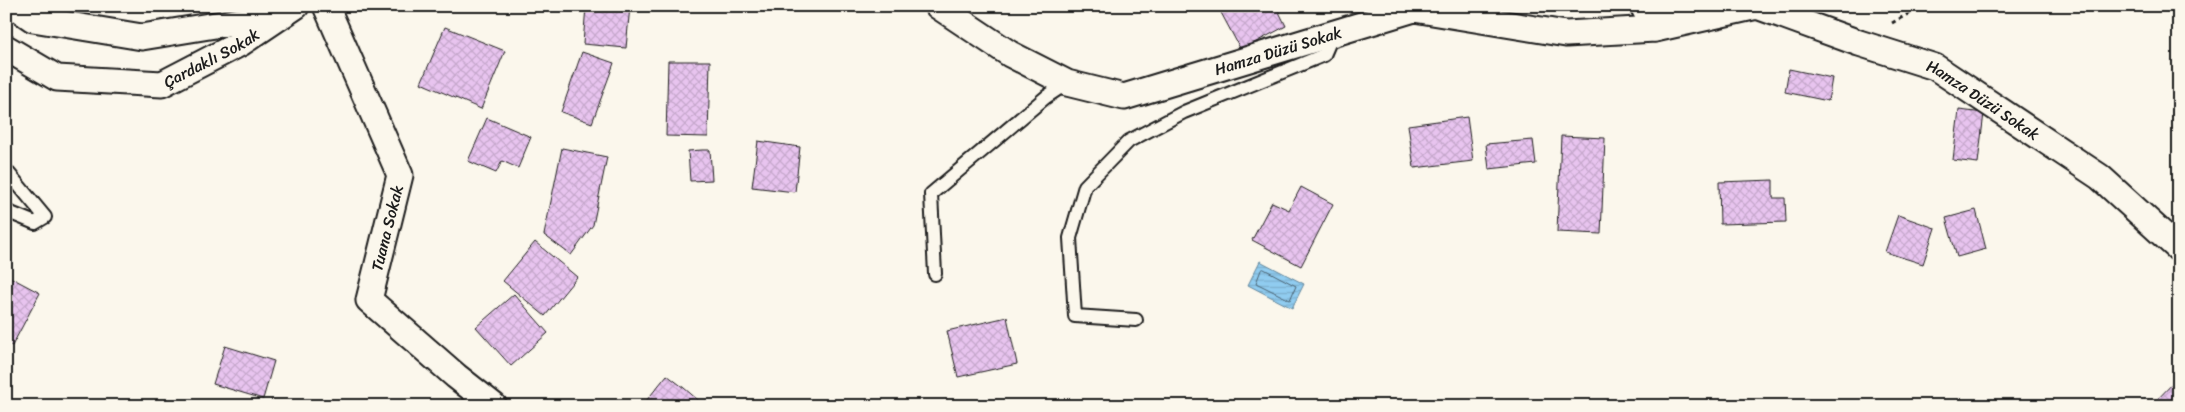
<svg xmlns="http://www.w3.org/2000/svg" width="2185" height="412" font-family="Sriracha,sans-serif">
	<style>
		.water { fill: url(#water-rules); stroke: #62869b }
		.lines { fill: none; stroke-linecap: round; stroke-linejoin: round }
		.shore { stroke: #4a6271; stroke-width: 1 }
		.building { fill: url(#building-cross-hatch); stroke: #1c1c1c }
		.lane-casing { stroke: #1c1c1c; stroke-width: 16 }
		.street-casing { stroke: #1c1c1c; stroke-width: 29 }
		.path { stroke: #1c1c1c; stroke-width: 3; stroke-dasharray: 4 4; stroke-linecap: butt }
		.lane { stroke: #fbf7ec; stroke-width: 12 }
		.street { stroke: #fbf7ec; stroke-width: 25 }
		.labels { text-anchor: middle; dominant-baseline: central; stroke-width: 5; stroke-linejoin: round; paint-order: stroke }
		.street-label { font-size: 16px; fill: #1c1c1c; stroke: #fbf7ec }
	</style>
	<defs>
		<pattern id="water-rules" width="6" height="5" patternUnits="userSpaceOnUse" patternTransform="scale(1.25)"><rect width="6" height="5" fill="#90ccf0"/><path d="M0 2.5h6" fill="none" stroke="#7cafcd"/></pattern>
		<pattern id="building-cross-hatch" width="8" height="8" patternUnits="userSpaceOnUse" patternTransform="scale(1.25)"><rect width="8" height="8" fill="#e8c4ef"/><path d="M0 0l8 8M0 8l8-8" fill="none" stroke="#c6a8cc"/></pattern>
	</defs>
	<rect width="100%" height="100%" fill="#fbf7ec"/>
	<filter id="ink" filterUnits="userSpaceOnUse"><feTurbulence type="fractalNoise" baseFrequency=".02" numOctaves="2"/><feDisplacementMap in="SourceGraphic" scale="10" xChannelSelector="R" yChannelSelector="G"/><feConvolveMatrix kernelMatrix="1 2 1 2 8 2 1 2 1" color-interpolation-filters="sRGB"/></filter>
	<g filter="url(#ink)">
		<!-- water -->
		<path class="water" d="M1260,261L1304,284L1292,308L1248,285Z"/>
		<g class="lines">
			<!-- shore -->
			<path class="shore" d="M1264,269L1296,286L1290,300L1256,283L1261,270Z"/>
		</g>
		<!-- building -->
		<path class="building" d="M586,6H630L626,48L583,44Z
			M1220,6H1276L1286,26L1241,50L1218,7Z
			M445,27L505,51L481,109L421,83Z
			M582,52L614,63L592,123L561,112Z
			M668,61H710L708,137L666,136Z
			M1789,69L1832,78L1828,101L1785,92Z
			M1959,110L1984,113L1978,163L1953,160Z
			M1467,117L1473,161L1414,168L1408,125Z
			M487,118L531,137L518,168L502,161L496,173L468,161Z
			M1561,136L1605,138L1601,234L1557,232Z
			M1533,140L1536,164L1489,169L1486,144Z
			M758,141L800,147L795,192L752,187Z
			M562,148L607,157L593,225L571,255L544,235Z
			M702,150H710L712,180L690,181L688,151Z
			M1773,180V198H1785L1786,222L1720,224L1719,182Z
			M1301,187L1333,204L1301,266L1252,240L1272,202L1289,210Z
			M1976,210L1986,249L1957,257L1946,218Z
			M1898,215L1935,228L1923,264L1885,252Z
			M535,242L577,277L545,316L503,281Z
			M6,275L40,293L12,346L6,343Z
			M514,294L548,333L511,366L476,327Z
			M1007,317L1017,364L958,377L947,331Z
			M225,346L274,361L263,399L213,384Z
			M667,375L684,388L705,406H642Z
			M2177,379L2179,381V406H2151Z"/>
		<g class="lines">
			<defs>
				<path id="lane" d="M6,170L45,217L35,223L6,211
					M935,274L931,194L1046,97L1067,83
					M1136,320L1075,316L1070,238L1085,186L1129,141L1184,112L1324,55L1333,34"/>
				<g id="street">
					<path d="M14,6L33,19L142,37L252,19L275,9"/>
					<path d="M326,6L400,175L369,300L456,376L494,406"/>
					<path id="s1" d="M938,6L1010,54L1067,83L1124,97L1414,9L1566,34L1655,29L1757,6L1859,43L1935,67L2100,177L2179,249"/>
					<path d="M1643,6L1655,29L1670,6"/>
					<path id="s2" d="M6,48L57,78L162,84L241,43L296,6"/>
				</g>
			</defs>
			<!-- lane casing -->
			<use href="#lane" class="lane-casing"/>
			<!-- street casing -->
			<use href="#street" class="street-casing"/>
			<!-- path -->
			<path class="path" d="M1892,23L1922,6"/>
			<!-- lane -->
			<use href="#lane" class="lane"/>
			<!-- street -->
			<use href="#street" class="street"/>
		</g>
	</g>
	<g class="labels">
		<!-- street labels -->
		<g class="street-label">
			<text stroke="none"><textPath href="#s1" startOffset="370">Hamza Düzü Sokak</textPath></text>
			<text stroke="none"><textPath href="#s2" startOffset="220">Çardaklı Sokak</textPath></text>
			<text stroke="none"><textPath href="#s1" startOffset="1106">Hamza Düzü Sokak</textPath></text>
			<text transform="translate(387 228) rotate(-76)">Tuana Sokak</text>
		</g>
	</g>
	<!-- margin -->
	<rect width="2185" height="412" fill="none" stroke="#fbf7ec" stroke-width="25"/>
	<rect x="12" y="12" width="2160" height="387" fill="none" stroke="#1c1c1c" stroke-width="2" filter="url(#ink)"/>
</svg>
